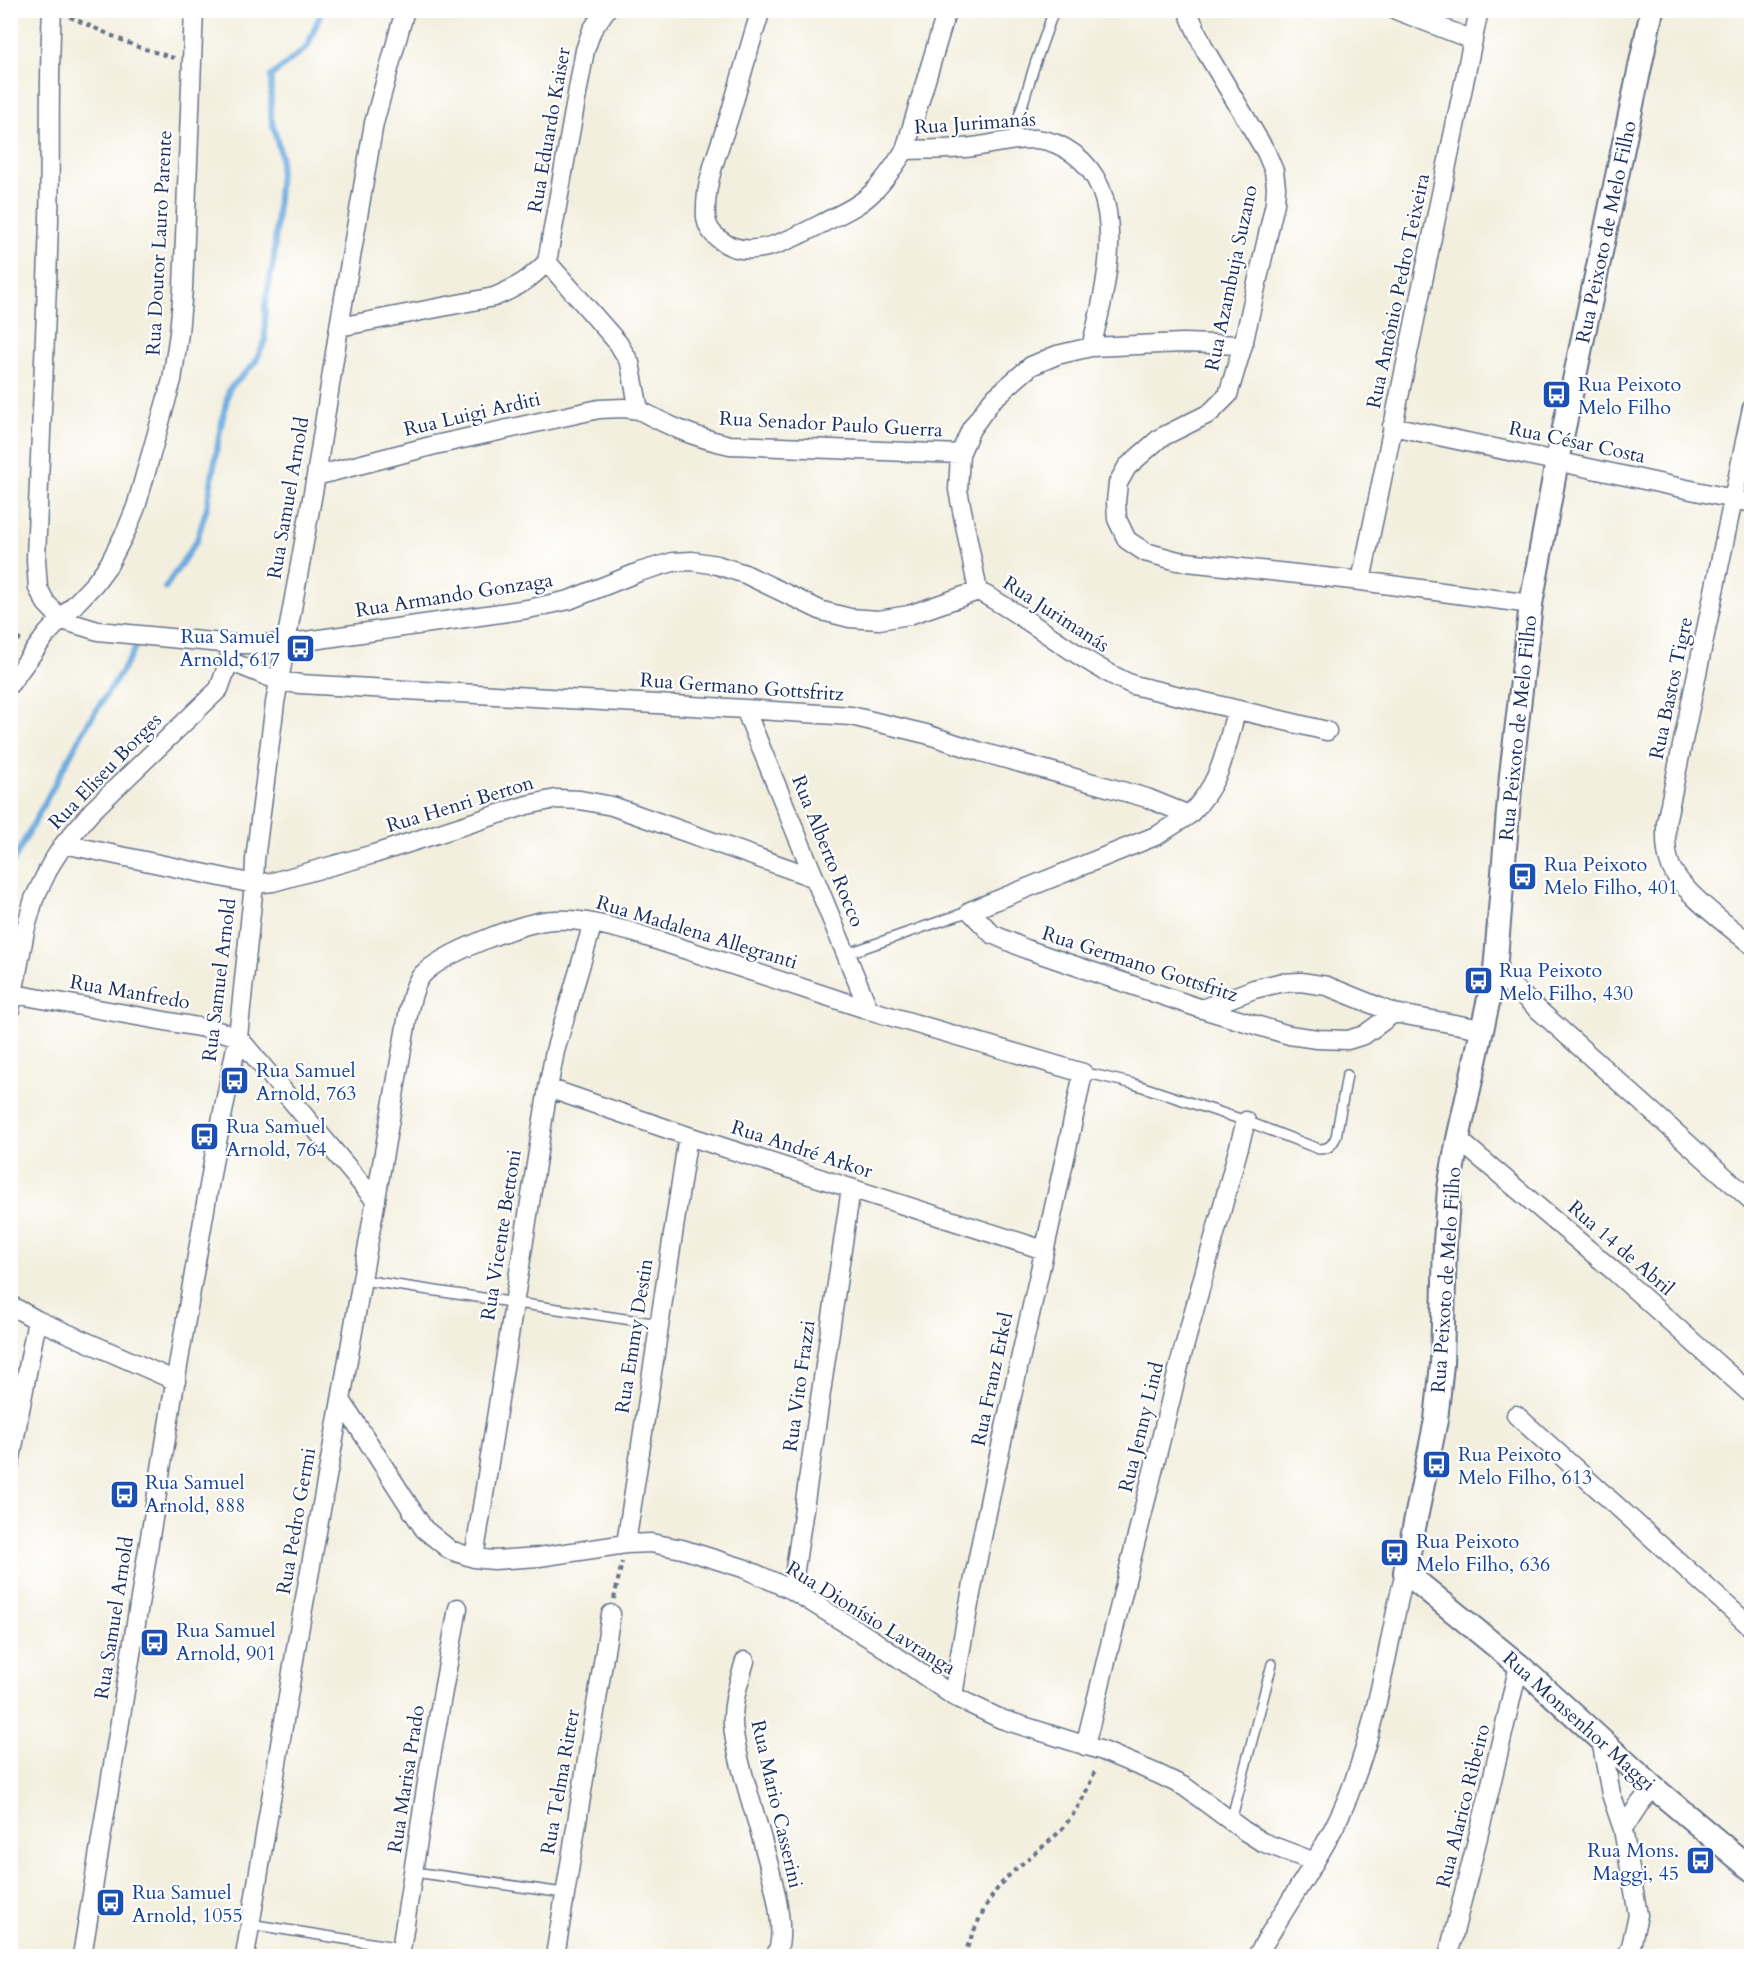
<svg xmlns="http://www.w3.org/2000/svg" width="1762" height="1967" font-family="Cardo,serif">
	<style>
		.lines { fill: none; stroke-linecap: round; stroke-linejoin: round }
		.stream { stroke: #6dabdf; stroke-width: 6 }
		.service-casing { stroke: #67728b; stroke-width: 12 }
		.minor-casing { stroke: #67728b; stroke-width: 21 }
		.tertiary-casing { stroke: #67728b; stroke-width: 26 }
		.path { stroke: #67728b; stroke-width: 4; stroke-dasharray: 4.5 4.5; stroke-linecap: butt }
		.service { stroke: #fff; stroke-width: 9 }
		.minor { stroke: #fff; stroke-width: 18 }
		.tertiary { stroke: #fff; stroke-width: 22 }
		.labels { text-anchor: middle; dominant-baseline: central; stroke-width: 4.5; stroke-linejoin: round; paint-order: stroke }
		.street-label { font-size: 20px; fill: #1b2f5e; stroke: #fff }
		.transit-label { font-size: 20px; fill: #164399; stroke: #fff; text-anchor: start }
	</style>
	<rect width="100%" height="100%" fill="#fff"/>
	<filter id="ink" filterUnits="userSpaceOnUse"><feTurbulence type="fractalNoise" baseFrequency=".0167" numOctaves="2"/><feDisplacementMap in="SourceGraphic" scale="12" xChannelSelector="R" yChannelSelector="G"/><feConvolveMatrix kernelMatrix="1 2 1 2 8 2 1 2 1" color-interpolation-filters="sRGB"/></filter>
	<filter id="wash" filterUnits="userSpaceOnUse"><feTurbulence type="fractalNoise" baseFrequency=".008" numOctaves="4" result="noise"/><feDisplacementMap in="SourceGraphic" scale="24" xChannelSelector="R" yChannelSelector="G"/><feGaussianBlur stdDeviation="1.35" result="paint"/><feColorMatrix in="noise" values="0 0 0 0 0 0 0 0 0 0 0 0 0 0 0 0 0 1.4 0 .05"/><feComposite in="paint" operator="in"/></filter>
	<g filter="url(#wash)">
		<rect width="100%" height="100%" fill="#f3efde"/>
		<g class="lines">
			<!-- stream -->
			<path class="stream" d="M165,588L197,540L207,507L220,431L229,389L255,363L265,341V306L274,258L281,156L271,117V76L307,47L322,10
				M10,867L85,728L130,658L137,643"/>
		</g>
	</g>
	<g filter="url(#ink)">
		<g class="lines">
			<defs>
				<path id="service" d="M1012,139L1035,64L1054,10
					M846,954L970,911
					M1083,1073L1096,1075L1134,1084L1246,1121L1319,1149C1329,1149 1332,1145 1336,1137L1347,1075
					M362,1280L659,1324
					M1231,1821L1272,1664
					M414,1872L564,1893
					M249,1924L402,1948"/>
				<path id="minor" d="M52,10C48,80 51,150 49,219C46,333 40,446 36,560L38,588L46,603L62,620L98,631L232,644H285L528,609L569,600L639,572L673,562L692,561L717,565L745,574L822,611L850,618L879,620L909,615L978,591
					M761,10C750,44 741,78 731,111C721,146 704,179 706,217C707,227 711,233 719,239C748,264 794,238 821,224C838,215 858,207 872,193C885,181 895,165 905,150C927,149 951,150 973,147C995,144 1014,138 1036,139C1050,140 1063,146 1074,154C1130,195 1106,290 1091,347L1057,355L1031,366L992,400L971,429L960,454L958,490L978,591C1032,619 1078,661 1133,685L1327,731
					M1187,10L1205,50L1266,152L1274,171L1276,187L1275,203L1243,345L1228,395L1210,413L1160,438L1127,467L1118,483L1116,502L1117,519L1127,540L1145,552L1178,561L1361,581L1531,604
					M1396,10L1473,40
					M905,150L947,10
					M547,262L585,50L592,30L606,10
					M339,327L494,297C518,287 529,280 547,262L618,343L630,363L639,410C671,427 693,437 730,445L960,454
					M1091,347L1183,343L1243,345
					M1752,408L1666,823C1666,836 1665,848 1669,861C1676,889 1729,926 1752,945
					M1392,426L1752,503
					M316,476L435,445L599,409L624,408L639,410
					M1361,581L1479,10
					M229,661L279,681L300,684L745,709L851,716L926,734L981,752L1147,798L1189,815L1158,835L970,911L992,934L1026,949L1202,1009L1289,1035L1317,1039L1348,1040L1364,1035L1394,1013
					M10,684L46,635L95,583L109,564L127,529L136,507L172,380L179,333L183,288L194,10
					M745,709L869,1010
					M1189,815C1221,783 1225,753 1236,711
					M64,844L254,884L273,882L374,854L527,805L556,799L580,800L612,806L815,878
					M1495,971L1752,1201
					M14,994L215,1030L238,1037L376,1201
					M1202,1009L1254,989L1279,983L1301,982L1327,986L1394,1013L1482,1029
					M10,1010L25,931L34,899L51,864L64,844L92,811L219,689L229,661L230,651
					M548,1088L688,1136L1044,1250
					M1458,1139L1615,1272L1752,1395
					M10,1305L37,1320L176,1381
					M341,1400L424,1529L450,1550L474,1558L494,1560L539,1557L626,1544L651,1543L682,1549L743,1568L792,1590L876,1642L953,1696L1001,1719L1103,1751L1158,1774L1185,1787L1243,1830L1262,1842L1315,1862
					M1516,1415L1752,1628
					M10,1463L37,1320
					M626,1544L688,1136
					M474,1558L548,1088L555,1051L593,923
					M792,1590L851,1188
					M745,1661C739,1682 732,1702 733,1724C735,1774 799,1921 775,1956
					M1601,1740L1611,1794L1623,1829L1638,1915L1631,1946L1627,1956
					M1085,1746L1180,1362L1246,1121
					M1623,1829L1638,1806L1653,1787
					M82,1956L173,1395L214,1157L238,1037L254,884L255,860L275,703L316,476L339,327L374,123L405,10
					M245,1956L297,1642L341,1400L409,1009C412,997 414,984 422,975C443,953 524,921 554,920C580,918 606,926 632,932L869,1010L1083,1073C1040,1281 987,1486 953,1696
					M400,1956L430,1763L458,1608
					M555,1956L611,1614
					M1257,1956C1289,1898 1332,1845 1354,1781C1379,1714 1388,1641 1405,1572
					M1448,1956L1488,1797L1519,1665"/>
				<path id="tertiary" d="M1652,10L1557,461L1531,604L1511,775L1495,971L1458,1139L1449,1188L1445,1241L1442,1364L1436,1420L1405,1572L1519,1665L1653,1787L1752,1870"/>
			</defs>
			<!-- service casing -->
			<use href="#service" class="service-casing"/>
			<!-- minor casing -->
			<use href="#minor" class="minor-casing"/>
			<!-- tertiary casing -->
			<use href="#tertiary" class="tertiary-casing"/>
			<!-- path -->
			<path class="path" d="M70,17L135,46L174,58
				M10,632L21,641
				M614,1599L622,1562
				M964,1956C973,1932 984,1904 1002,1883C1017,1866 1036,1853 1053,1838C1074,1818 1086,1795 1096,1768"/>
			<!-- service -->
			<use href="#service" class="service"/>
			<!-- minor -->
			<use href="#minor" class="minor"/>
			<!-- tertiary -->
			<use href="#tertiary" class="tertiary"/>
		</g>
	</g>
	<!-- icons -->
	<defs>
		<symbol id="bus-square" viewBox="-11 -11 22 22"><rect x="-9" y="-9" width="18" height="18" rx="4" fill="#1a4fb4" stroke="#fff"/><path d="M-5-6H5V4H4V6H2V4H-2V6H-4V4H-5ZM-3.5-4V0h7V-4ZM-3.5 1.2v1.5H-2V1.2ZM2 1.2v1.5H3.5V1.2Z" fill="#fff"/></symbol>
	</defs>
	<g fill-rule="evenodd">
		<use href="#bus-square" x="1540" y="378" width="33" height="33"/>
		<use href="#bus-square" x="284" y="632" width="33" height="33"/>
		<use href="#bus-square" x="1506" y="860" width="33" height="33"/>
		<use href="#bus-square" x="1462" y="964" width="33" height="33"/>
		<use href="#bus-square" x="218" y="1064" width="33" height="33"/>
		<use href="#bus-square" x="188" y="1120" width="33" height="33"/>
		<use href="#bus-square" x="1420" y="1448" width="33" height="33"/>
		<use href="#bus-square" x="108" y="1478" width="33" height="33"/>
		<use href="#bus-square" x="1378" y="1536" width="33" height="33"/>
		<use href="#bus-square" x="138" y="1626" width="33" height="33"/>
		<use href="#bus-square" x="1684" y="1844" width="33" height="33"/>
		<use href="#bus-square" x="94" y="1886" width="33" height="33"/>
	</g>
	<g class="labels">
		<!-- street labels -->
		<g class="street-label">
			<text transform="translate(975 123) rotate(-4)">Rua Jurimanás</text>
			<text transform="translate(549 130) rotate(-80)">Rua Eduardo Kaiser</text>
			<text transform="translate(1606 232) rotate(-78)">Rua Peixoto de Melo Filho</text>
			<text transform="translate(159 243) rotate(-87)">Rua Doutor Lauro Parente</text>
			<text transform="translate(1231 278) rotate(-78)">Rua Azambuja Suzano</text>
			<text transform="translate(1398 291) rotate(-78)">Rua Antônio Pedro Teixeira</text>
			<text transform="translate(472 414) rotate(-13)">Rua Luigi Arditi</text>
			<text transform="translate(831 424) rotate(3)">Rua Senador Paulo Guerra</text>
			<text transform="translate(1577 442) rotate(12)">Rua César Costa</text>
			<text transform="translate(288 498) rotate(-80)">Rua Samuel Arnold</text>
			<text transform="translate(454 595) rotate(-9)">Rua Armando Gonzaga</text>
			<text transform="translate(1056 614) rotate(33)">Rua Jurimanás</text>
			<text transform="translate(742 687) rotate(4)">Rua Germano Gottsfritz</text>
			<text transform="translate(1671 688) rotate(-78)">Rua Bastos Tigre</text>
			<text transform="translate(1518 728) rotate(-84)">Rua Peixoto de Melo Filho</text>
			<text transform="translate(105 771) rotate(-46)">Rua Eliseu Borges</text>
			<text transform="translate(460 804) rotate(-17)">Rua Henri Berton</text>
			<text transform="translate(828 851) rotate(68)">Rua Alberto Rocco</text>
			<text transform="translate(697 932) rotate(17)">Rua Madalena Allegranti</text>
			<text transform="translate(1140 964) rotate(18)">Rua Germano Gottsfritz</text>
			<text transform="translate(219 980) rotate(-83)">Rua Samuel Arnold</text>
			<text transform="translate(130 992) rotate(10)">Rua Manfredo</text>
			<text transform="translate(802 1149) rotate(18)">Rua André Arkor</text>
			<text transform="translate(501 1235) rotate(-81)">Rua Vicente Bettoni</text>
			<text transform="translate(1621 1248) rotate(41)">Rua 14 de Abril</text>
			<text transform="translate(1446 1280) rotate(-86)">Rua Peixoto de Melo Filho</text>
			<text transform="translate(634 1336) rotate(-81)">Rua Emmy Destin</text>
			<text transform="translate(992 1379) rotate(-78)">Rua Franz Erkel</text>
			<text transform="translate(799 1386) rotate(-82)">Rua Vito Frazzi</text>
			<text transform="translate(1141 1427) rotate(-76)">Rua Jenny Lind</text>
			<text transform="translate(296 1521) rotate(-80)">Rua Pedro Germi</text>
			<text transform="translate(114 1618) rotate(-81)">Rua Samuel Arnold</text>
			<text transform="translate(871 1618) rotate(32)">Rua Dionísio Lavranga</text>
			<text transform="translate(1579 1721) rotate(42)">Rua Monsenhor Maggi</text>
			<text transform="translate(406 1779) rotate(-81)">Rua Marisa Prado</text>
			<text transform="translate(560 1782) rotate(-80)">Rua Telma Ritter</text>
			<text transform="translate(777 1804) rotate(77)">Rua Mario Casserini</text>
			<text transform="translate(1463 1806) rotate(-76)">Rua Alarico Ribeiro</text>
		</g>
		<!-- transit labels -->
		<g class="transit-label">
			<text x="1578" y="384">Rua Peixoto<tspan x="1578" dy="23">Melo Filho</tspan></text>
			<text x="280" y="636" text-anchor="end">Rua Samuel<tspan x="280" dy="23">Arnold, 617</tspan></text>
			<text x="1544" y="864">Rua Peixoto<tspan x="1544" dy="23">Melo Filho, 401</tspan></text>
			<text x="1499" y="970">Rua Peixoto<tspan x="1499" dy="23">Melo Filho, 430</tspan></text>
			<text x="256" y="1070">Rua Samuel<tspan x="256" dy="23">Arnold, 763</tspan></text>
			<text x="226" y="1126">Rua Samuel<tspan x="226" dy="23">Arnold, 764</tspan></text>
			<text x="1458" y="1454">Rua Peixoto<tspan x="1458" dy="23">Melo Filho, 613</tspan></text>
			<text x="145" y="1482">Rua Samuel<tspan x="145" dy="23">Arnold, 888</tspan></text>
			<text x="1416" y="1541">Rua Peixoto<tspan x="1416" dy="23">Melo Filho, 636</tspan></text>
			<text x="176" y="1630">Rua Samuel<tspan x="176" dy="23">Arnold, 901</tspan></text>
			<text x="1679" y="1850" text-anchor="end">Rua Mons.<tspan x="1679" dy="23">Maggi, 45</tspan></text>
			<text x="132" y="1892">Rua Samuel<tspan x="132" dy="23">Arnold, 1055</tspan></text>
		</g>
	</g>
	<!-- margin -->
	<rect width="1762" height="1967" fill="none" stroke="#fff" stroke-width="36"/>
</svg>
